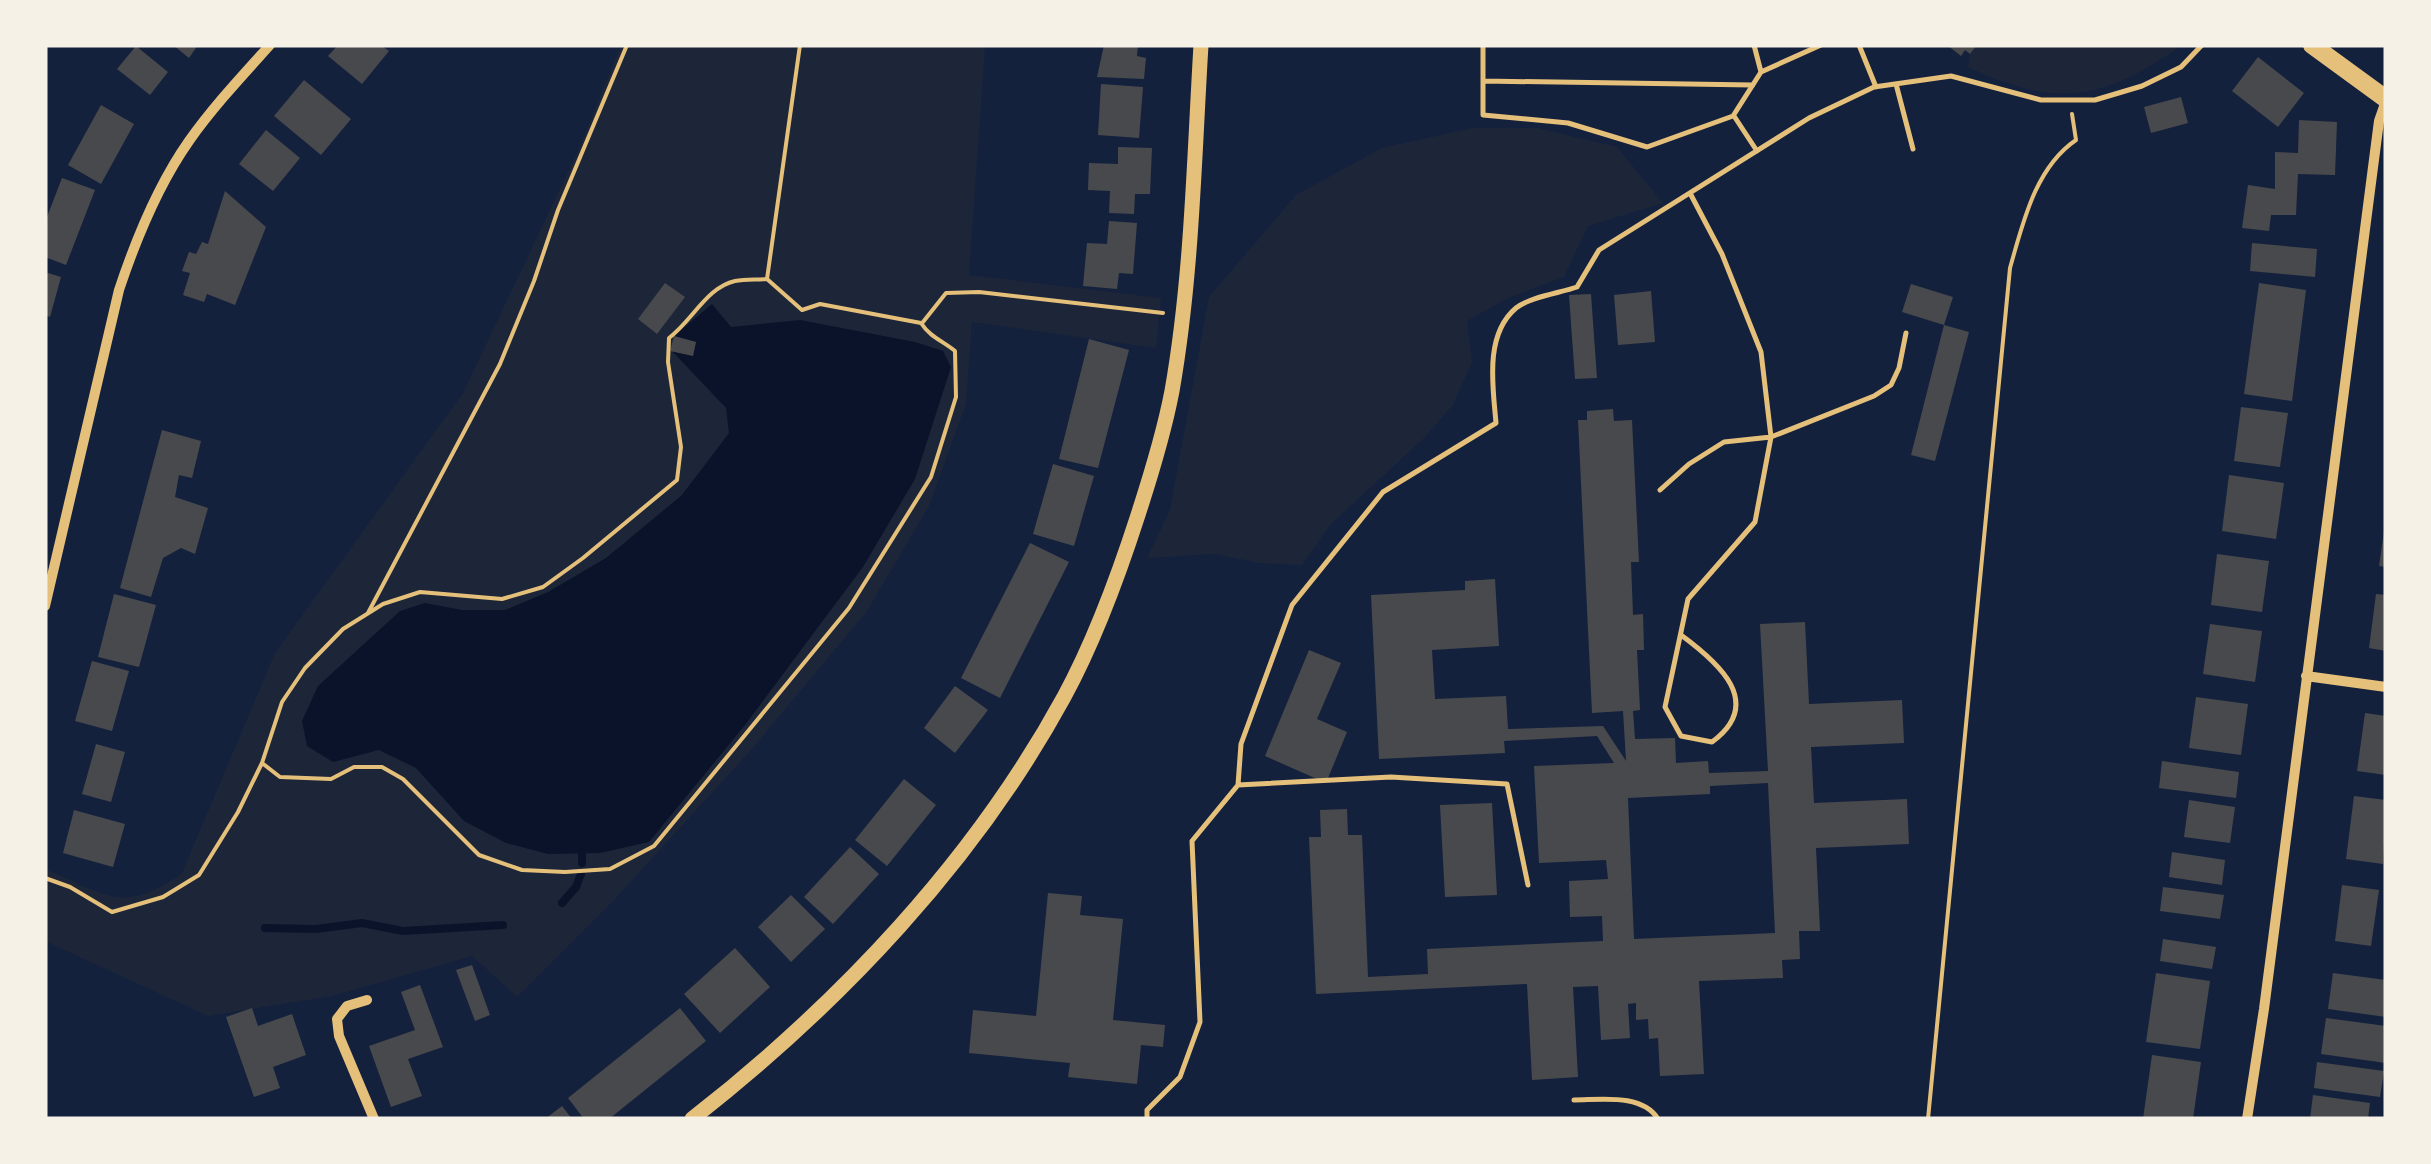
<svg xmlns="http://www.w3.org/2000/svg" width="2431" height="1164" font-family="'Sofia Sans Condensed',sans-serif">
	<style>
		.green { fill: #1d2539 }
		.water { fill: #0b132b }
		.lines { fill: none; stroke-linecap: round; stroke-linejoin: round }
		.stream { stroke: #0b132b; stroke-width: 8 }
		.building { fill: #48494c; fill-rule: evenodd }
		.path { stroke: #e5c07b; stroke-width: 4 }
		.service { stroke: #e5c07b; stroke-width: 5 }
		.minor { stroke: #e5c07b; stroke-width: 10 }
		.secondary { stroke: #e5c07b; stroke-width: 15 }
		.trunk { stroke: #e5c07b; stroke-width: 18 }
	</style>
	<rect width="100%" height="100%" fill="#14213d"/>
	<!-- green -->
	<path class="green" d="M621,45H985L969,275L1161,298L1156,348L972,322L966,404L929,506L867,611L751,750L615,899L517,997L472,956L332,996L208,1016L45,941V869C106,894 122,916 182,873L275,653L463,393L578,151Z
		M1977,45H2181C2171,54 2159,60 2148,67C2084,106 2034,98 1968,67L1970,54Z
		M1473,128H1538L1617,147L1663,203L1588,226L1564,277L1508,298L1467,321L1472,362L1453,405L1424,438L1330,525L1302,565L1260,563L1215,554L1147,558L1170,510L1209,297L1296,195L1382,148Z"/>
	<!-- water -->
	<path class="water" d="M712,304L731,327L800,320L915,342L943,351L951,367L915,479L863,567L745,725L649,842L600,853L548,854L506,843L464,821L416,768L379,750L333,762L307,746L302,721L318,686L400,611L425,603L462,610H505L548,592L606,558L682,495L729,433L726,408L672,351L693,356L696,342L674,336Z"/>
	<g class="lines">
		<!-- stream -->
		<path class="stream" d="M582,863V853
			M562,903L576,887L581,874
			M265,928L316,929L362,923L403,931L503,925"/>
	</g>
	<!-- building -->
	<path class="building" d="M173,45H198L189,58Z
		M338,45H381L389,51L362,84L328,56Z
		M1104,45H1138L1137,56L1146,58L1144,79L1097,77Z
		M1947,45H1977L1970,54L1965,50L1961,56Z
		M136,46L168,72L150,95L117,69Z
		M2258,57L2304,93L2278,127L2232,91Z
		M304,80L351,119L321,155L274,116Z
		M1101,84L1143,87L1139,138L1098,135Z
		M2181,97L2188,123L2151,133L2144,107Z
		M101,105L134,124L101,184L68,165Z
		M2299,120L2337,122L2335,175L2298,174L2296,215H2271L2269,231L2242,228L2248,185L2275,189V152L2298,153Z
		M266,130L300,158L273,191L239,164Z
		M1118,147L1152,148L1150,194H1135L1134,214L1109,213L1110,191L1088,190L1089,163L1118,164Z
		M62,178L95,190L66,265L45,257V222Z
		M225,191L266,227L235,305L207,294L204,302L183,295L190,273L182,271L189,252L196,254L202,242L208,244Z
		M1109,221L1137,223L1133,274L1119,273L1117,289L1083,286L1087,243L1107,244Z
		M2252,243L2317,249L2315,277L2250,271Z
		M45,272L61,277L50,317L45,315Z
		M665,283L685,297L657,334L638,319Z
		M2259,283L2306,290L2292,401L2244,394Z
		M1911,284L1953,297L1944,325L1902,312Z
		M1651,291L1655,342L1618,345L1614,295Z
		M1591,294L1597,378L1575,379L1569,295Z
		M1944,325L1969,332L1935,461L1911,455Z
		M674,336L696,342L693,356L670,351Z
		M1089,339L1129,350L1098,468L1059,459Z
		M2241,407L2288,413L2280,467L2234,461Z
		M1613,409L1614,421L1632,420L1639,562H1631L1633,615L1643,614L1644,650H1637L1640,710L1633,711L1635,739L1675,738L1676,763L1708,761L1709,773L1768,771L1760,624L1805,622L1809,704L1902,700L1904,743L1811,747L1814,803L1907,799L1909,844L1816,848L1820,931H1799L1800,959L1782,960L1783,978L1699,981L1704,1074L1660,1076L1658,1038L1649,1039L1648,1019L1636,1020V1003L1628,1004L1630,1038L1601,1040L1598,986L1573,987L1578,1077L1532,1080L1527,984L1316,994L1309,837H1321L1320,810L1347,809L1348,835H1362L1368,977L1428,974L1427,949L1603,941L1602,916L1570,917L1569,881L1608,879L1606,860L1539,863L1534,766L1614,763L1597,736L1504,741L1505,753L1379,759L1371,595L1465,590V581L1495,579L1499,646L1432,650L1435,699L1506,696L1508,729L1603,726L1626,761L1623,711L1592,713L1578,420H1587V411ZM1768,783L1775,933L1634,939L1628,798L1710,794V786Z
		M162,430L201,441L192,478L179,475L175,497L208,508L195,554L181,548L163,558L151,597L120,588Z
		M1053,464L1094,476L1074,546L1033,534Z
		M2229,475L2284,483L2276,539L2222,531Z
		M2384,532H2386V567L2379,566Z
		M1030,543L1069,562L1000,698L961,678Z
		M2217,554L2269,561L2262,612L2211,605Z
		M114,594L156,605L139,667L98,657Z
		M2376,594L2386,595V651L2369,648Z
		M2210,624L2262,631L2255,682L2203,674Z
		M1309,650L1341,663L1317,719L1347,732L1326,783L1265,756Z
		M92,661L129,671L112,731L75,721Z
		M955,686L988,710L955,753L924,728Z
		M2196,697L2248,704L2241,755L2189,748Z
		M2365,713L2386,716V775L2357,771Z
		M96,744L125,752L111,802L82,794Z
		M2162,761L2239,772L2236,798L2159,788Z
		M904,779L936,805L887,866L855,840Z
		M2354,796L2386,800L2383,864L2346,859Z
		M2189,800L2235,807L2230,843L2184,837Z
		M1492,803L1497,895L1445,897L1440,805Z
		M74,810L125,824L113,867L63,853Z
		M850,847L879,874L833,924L804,897Z
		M2172,852L2225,860L2222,885L2169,877Z
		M2342,885L2379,890L2371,946L2335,941Z
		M2163,887L2224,895L2220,919L2160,911Z
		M1048,893L1082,896L1080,915L1123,919L1113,1020L1165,1025L1163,1047L1141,1045L1137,1084L1068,1077L1070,1063L969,1053L973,1010L1036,1016Z
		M791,895L825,929L791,962L758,927Z
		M2163,939L2216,947L2212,969L2160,961Z
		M735,948L770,987L720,1033L684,994Z
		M472,965L490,1015L475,1021L456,970Z
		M2156,973L2210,981L2200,1049L2146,1042Z
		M2333,973L2386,980V1017L2328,1009Z
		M420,985L443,1047L408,1059L422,1096L391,1107L369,1046L415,1030L401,992Z
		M252,1008L258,1026L292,1014L306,1055L273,1067L280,1088L254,1097L226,1017Z
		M680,1008L706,1041L609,1119H584L568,1098Z
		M2326,1018L2386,1026V1063L2321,1054Z
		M2152,1055L2201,1062L2193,1119H2143Z
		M2317,1062L2384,1071L2380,1097L2314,1088Z
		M2313,1095L2370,1103L2368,1119H2310Z
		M562,1106L572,1119H545Z"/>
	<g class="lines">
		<!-- path -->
		<path class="path" d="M767,279L800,45
			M923,322L946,293L979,292L1163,313
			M368,613L500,364L534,281L558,210L627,45
			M45,878L70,887L112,912L163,897L199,875L238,812L262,763L282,702L305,668L343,629L383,604L420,592L502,599L543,587L583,558L677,480L681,447L668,362L669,338C692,321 707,287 735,281C746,279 757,280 767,279L802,310L820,304L921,323C930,337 943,341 955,351L956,397L931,477L849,608L654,846L610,869L565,872L522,870L479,855L403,779L382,767H354L331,779L280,777L262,763
			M1928,1119L2010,268C2023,223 2035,168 2076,140L2072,114"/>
		<!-- service -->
		<path class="service" d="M1483,45V115L1568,123L1647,147L1733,116L1761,72L1821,45
			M1754,45L1761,72
			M1859,45L1876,87
			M1483,81L1753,85
			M1896,84L1913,149
			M1734,116L1757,151
			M1660,490L1689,464L1724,442L1771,437L1874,396L1891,385L1899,368L1906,333
			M1681,635C1719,663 1765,703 1712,742L1681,736L1665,707L1688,599L1755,522L1771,437L1761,352L1722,254L1691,195
			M1238,785L1391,777L1507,784L1528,885
			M1574,1100C1600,1100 1642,1093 1658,1119
			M1147,1119V1110L1180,1077L1200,1022L1192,841L1238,785L1241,744L1292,605L1383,492L1496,423C1493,387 1484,335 1516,308C1530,297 1560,293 1577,287L1599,250L1809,118L1874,87L1951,76L2041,100H2095L2142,86L2181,67L2202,45"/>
		<!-- minor -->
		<path class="minor" d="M45,606L119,290C136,239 158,185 189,141C213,107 242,76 270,45
			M2306,676L2386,687
			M367,1000L347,1006L337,1019L339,1036L374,1119
			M2247,1119L2264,1009L2379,121L2386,101"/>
		<!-- secondary -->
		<path class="secondary" d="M692,1119C839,1004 974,862 1064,697C1095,640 1118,577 1138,515C1151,475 1164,433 1172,391C1192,277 1194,160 1201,45"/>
		<!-- trunk -->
		<path class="trunk" d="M2312,45L2386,99"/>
	</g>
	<!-- border -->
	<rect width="2431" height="1164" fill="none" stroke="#f6f1e7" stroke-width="95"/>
</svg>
